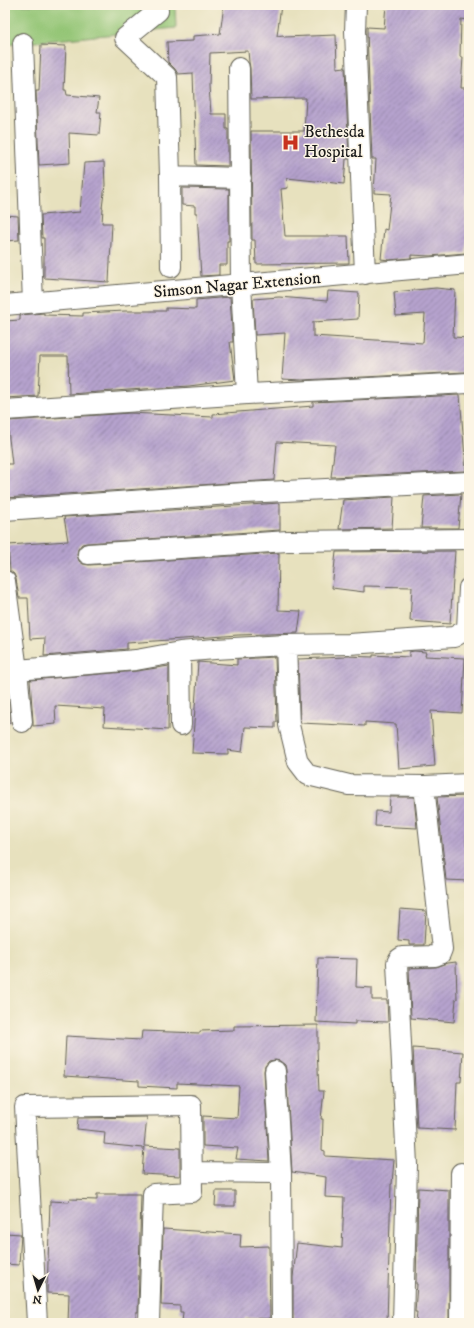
<svg xmlns="http://www.w3.org/2000/svg" width="474" height="1328" font-family="'IM FELL DW Pica',serif">
	<style>
		.garden { fill: #93c575; stroke: #587048 }
		.building { fill: url(#building-hatch) }
		.lines { fill: none; stroke-linecap: round; stroke-linejoin: round }
		.street-casing { stroke: #636155; stroke-width: 22 }
		.street { stroke: #fff; stroke-width: 20 }
		.labels { text-anchor: middle; dominant-baseline: central; stroke-width: 3; stroke-linejoin: round; paint-order: stroke }
		.poi-label { font-size: 17px; fill: #1c1c1c; stroke: #fcf5e5; text-anchor: start }
		.street-label { font-size: 17px; fill: #1c1c1c; stroke: #fcf5e5 }
	</style>
	<defs>
		<pattern id="building-hatch" width="6" height="6" patternUnits="userSpaceOnUse"><rect width="6" height="6" fill="#b6a3ce"/><path d="M-1 1l2-2M0 6l6-6M5 7l2-2" fill="none" stroke="#9384a6"/></pattern>
	</defs>
	<rect width="100%" height="100%" fill="#fcf5e5"/>
	<filter id="ink" filterUnits="userSpaceOnUse"><feTurbulence type="fractalNoise" baseFrequency=".025" numOctaves="2"/><feDisplacementMap in="SourceGraphic" scale="8" xChannelSelector="R" yChannelSelector="G"/><feConvolveMatrix kernelMatrix="1 2 1 2 8 2 1 2 1" color-interpolation-filters="sRGB"/></filter>
	<filter id="wash" filterUnits="userSpaceOnUse"><feTurbulence type="fractalNoise" baseFrequency=".012" numOctaves="4" result="noise"/><feDisplacementMap in="SourceGraphic" scale="16" xChannelSelector="R" yChannelSelector="G"/><feGaussianBlur stdDeviation="0.9" result="paint"/><feColorMatrix in="noise" values="0 0 0 0 0 0 0 0 0 0 0 0 0 0 0 0 0 1.4 0 .05"/><feComposite in="paint" operator="in"/></filter>
	<g filter="url(#wash)">
		<rect width="100%" height="100%" fill="#e7e1be"/>
		<!-- garden -->
		<path class="garden" d="M5,5H175L176,28L5,45Z"/>
		<g id="blocks">
			<!-- building -->
			<path class="building" d="M224,5H281L277,36L283,35L284,37L336,35L337,68L345,67L349,159H346L344,184L287,178L288,188L281,189L285,236H348L349,263L256,264L255,240H252L251,131H304L306,98L251,99L250,68L249,62L248,51L210,53L209,86L211,114H226V129H228V166L196,165L193,73L178,74L175,69L168,62L167,42L193,41V36L220,34Z
				M386,5H469V20L461,19L460,57H463L461,88H467L466,119L468,162L466,225H468L466,253L430,256L411,255V258L389,260L381,259L384,229L387,230L391,194L374,193L376,159H372L367,31V27L384,28Z
				M41,45L66,46L64,90H66L67,95L99,98L97,112H101L99,135L69,133L70,163L39,165L36,91H39Z
				M104,162L105,185L102,208H103L102,223H112L109,282L44,278V238H42L41,215L80,212L84,163Z
				M182,188L229,189V241H227V265H219V275L201,276L197,213H195V206L182,205Z
				M5,215L18,216L19,240L5,241Z
				M436,288L455,290L453,337L468,338L466,372L302,380L282,379L285,333L255,335L253,299L279,297L327,301L328,291L359,293L358,319L313,322V336L423,343L425,314L396,316L394,292Z
				M230,297L233,342H230L235,380L189,386L69,394L68,356H40L38,396L5,398V321L20,320V315L44,313V315L83,316V313L125,311H166V308L196,309V300Z
				M460,395L466,471L331,477L335,445L277,442L274,480L5,498V464H12L7,421L130,413L213,417V414L313,406V402Z
				M461,494L458,528H421L424,496Z
				M394,497L392,528L339,529L343,500Z
				M280,503V530L87,543L82,544L78,549L77,555L79,561L83,564L89,565L279,553L278,610L301,611L298,633L238,635L127,643V649L44,656L45,638L30,639L28,598H19L16,579L14,574L10,571L8,545L68,541L64,517Z
				M455,551L450,624L410,621L412,587L364,586V592L332,588L336,552Z
				M414,651L426,652L425,656L465,658L462,713L431,711L435,766L399,769L396,724L365,722V726L300,723L298,659L345,657V656L373,657V655L409,657V652Z
				M275,657L277,722H275V728L245,727L242,752L228,750V754L192,753L198,662L237,665V659Z
				M169,666L168,730L104,726L105,709L55,706L56,724L33,726V721L30,680L137,671Z
				M5,702H8L10,723H5Z
				M468,796L466,845H469V881L446,880L437,797Z
				M390,797H414L417,828L375,826L376,811L389,812Z
				M400,909L426,911L424,945H409V941L398,940Z
				M318,958L357,959L356,987L372,988V1000H387L388,1022L355,1021V1024L316,1022Z
				M456,962L457,999H456L454,1022L411,1018L409,968L436,967L448,963Z
				M318,1025V1049H317L319,1091H324L321,1119H323L322,1150L325,1151V1156L394,1160L392,1184H391L387,1323H293V1277L297,1243L342,1248L344,1198L325,1197L326,1177L292,1172L286,1070L285,1065L280,1061L275,1060L269,1061L265,1066L264,1071L269,1161L236,1159L238,1148L203,1146V1116L237,1118L239,1086L177,1083V1088L139,1086V1081L64,1076L66,1036L141,1040L142,1031L200,1033V1031L234,1030V1026Z
				M413,1048L463,1052L461,1082H457L455,1130L417,1128Z
				M147,1117L144,1146L180,1148V1176L142,1174L144,1147L143,1148L104,1144L105,1132L77,1129L78,1118Z
				M418,1188L449,1190V1323H416L417,1312H415L417,1284H416Z
				M216,1191H235V1206H215Z
				M97,1194H141L138,1312H136V1323H68L69,1294L47,1293L50,1201L69,1202L70,1199L97,1200Z
				M163,1229L241,1234L240,1247L269,1246L270,1319L245,1318V1323H182L183,1312H180V1306L161,1305Z
				M5,1233L21,1234L19,1265L5,1264Z"/>
		</g>
	</g>
	<g filter="url(#ink)">
		<use href="#blocks" fill-opacity="0" stroke="#636155" stroke-width="1"/>
		<g class="lines">
			<defs>
				<path id="street" d="M157,5L158,11L125,38L167,77L170,176L171,267
					M356,5L355,31L365,274
					M23,43L33,303
					M239,68L241,284L247,394
					M170,176L241,178
					M5,305L469,264
					M5,410L247,394L469,383
					M5,510L244,493L469,482
					M88,554L288,541L469,539
					M5,581L17,670
					M286,645L289,725L298,762L308,775L349,785L424,786L469,784
					M180,652L181,725
					M22,722L17,670L136,660L180,652L215,649L286,645L349,644L454,637L467,629L469,588
					M275,1071L281,1173L282,1323
					M192,1172L281,1173
					M37,1323L25,1107L191,1105L192,1192L153,1194L149,1323
					M403,1323L407,1165L397,963L399,959L402,957L435,956L440,954L442,949L424,786
					M460,1323L461,1173"/>
			</defs>
			<!-- street casing -->
			<use href="#street" class="street-casing"/>
			<!-- street -->
			<use href="#street" class="street"/>
		</g>
	</g>
	<!-- icons -->
	<defs>
		<symbol id="hospital-bare" viewBox="-9 -9 18 18"><path d="M-5-5h3v3.5h4V-5h3V5h-3V1.5h-4V5h-3Z" fill="#c8321e" stroke="#fcf5e5" stroke-width="2.5" paint-order="stroke"/></symbol>
	</defs>
	<g fill-rule="evenodd">
		<use href="#hospital-bare" x="278" y="130" width="25" height="25"/>
	</g>
	<g class="labels">
		<!-- poi labels -->
		<g class="poi-label">
			<text x="304" y="132">Bethesda<tspan x="304" dy="20">Hospital</tspan></text>
		</g>
		<!-- street labels -->
		<g class="street-label">
			<text transform="translate(237 285) rotate(-5)">Simson Nagar Extension</text>
		</g>
	</g>
	<!-- margin -->
	<rect width="474" height="1328" fill="none" stroke="#fcf5e5" stroke-width="20"/>
	<!-- north arrow -->
	<g transform="translate(38 1290) rotate(185)" stroke="#fcf5e5" stroke-width="3" paint-order="stroke">
	<path d="M0-3L7 15L0 10L-7 15Z" fill="#1c1c1c"/>
	<text y="-6" font-size="11" font-weight="bold" text-anchor="middle" fill="#1c1c1c">N</text>
	</g>
</svg>
